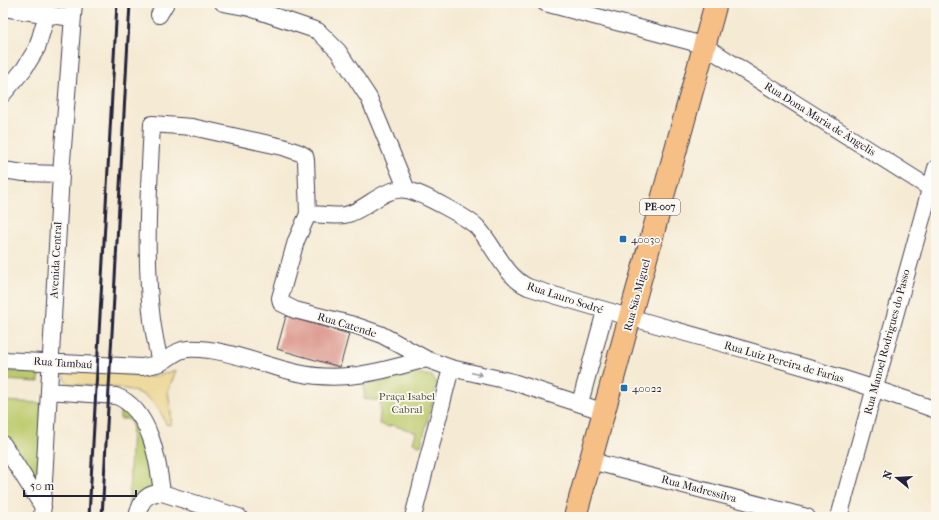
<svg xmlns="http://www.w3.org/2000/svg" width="939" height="520" font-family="'IM FELL French Canon',serif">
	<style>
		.green { fill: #bbca6c; stroke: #6e7654 }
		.sand { fill: #eeda9e; stroke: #887e6c }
		.building { fill: #da9389 }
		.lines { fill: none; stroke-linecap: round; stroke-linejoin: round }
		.street-casing { stroke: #424052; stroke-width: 18 }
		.primary-casing { stroke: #424052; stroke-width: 24 }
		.street { stroke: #fff; stroke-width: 16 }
		.primary { stroke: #f5bf86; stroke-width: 22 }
		.rail { stroke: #22223b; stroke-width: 3 }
		.oneway { fill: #9c9ca7 }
		.poi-dot { fill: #1f6fb2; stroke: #fbf7ec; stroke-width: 1.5 }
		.labels { text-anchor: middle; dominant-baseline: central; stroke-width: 3.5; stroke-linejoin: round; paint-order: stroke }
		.shield { fill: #fbf7ec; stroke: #636270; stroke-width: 1 }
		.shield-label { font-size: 10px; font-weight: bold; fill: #22223b }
		.street-label { font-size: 11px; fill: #22223b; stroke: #fbf7ec }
		.poi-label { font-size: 11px; fill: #22223b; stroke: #fbf7ec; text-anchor: start }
		.park-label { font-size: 11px; fill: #50544a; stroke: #fbf7ec }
	</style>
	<rect width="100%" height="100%" fill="#fbf7ec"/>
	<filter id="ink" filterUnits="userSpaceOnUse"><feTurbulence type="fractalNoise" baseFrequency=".025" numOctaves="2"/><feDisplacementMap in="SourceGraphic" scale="8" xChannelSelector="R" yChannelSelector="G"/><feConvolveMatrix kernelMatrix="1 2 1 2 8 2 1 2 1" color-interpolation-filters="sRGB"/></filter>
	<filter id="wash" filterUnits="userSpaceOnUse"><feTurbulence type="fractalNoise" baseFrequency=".012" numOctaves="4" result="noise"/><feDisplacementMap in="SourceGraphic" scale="16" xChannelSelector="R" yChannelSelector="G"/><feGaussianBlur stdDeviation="0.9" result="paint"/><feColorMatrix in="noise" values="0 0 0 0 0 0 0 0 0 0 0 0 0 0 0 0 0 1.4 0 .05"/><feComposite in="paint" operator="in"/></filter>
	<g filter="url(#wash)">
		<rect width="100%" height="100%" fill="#f5ead3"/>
		<!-- green -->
		<path class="green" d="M3,371L39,372V382L3,380Z
			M417,373L432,376L437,384L421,446L413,443L416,432L391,425L389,427L379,424L381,401L364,399V386Z
			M3,401L41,403L39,483L3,430Z
			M120,401L137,408L155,483L134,517H128L132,425L129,419H120Z"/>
		<!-- sand -->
		<path class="sand" d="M72,368L153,377L176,370L168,392L171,410V425L166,424C148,376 108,392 69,383L66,381L64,375L67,370Z"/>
		<g id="blocks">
			<!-- building -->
			<path class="building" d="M286,316L349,334L340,367L277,349Z"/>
		</g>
	</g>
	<g filter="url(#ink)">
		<use href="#blocks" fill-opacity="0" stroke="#424052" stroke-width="1"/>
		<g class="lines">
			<defs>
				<path id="street" d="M223,3L250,8L318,31L338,51L369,98L407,190
					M545,3L703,45L936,192
					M3,8L72,18
					M159,15L166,3
					M3,94L24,69L37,48L47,14
					M3,170L24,173L61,174
					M308,214C320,214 334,217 345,215C366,211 383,186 407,190C420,192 468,218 477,227C495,246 504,276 528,287C664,330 803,361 936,410
					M308,214L296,241L280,298L281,303L295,310L354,325L380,334L426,359L451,368L513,382L605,412
					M3,360L141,367C148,366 156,365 162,362C171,357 178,349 188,349C222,347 265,366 298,373C344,383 382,371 426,359
					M160,363C157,349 154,334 152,320C144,255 149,189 152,124L192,127L283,147L300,153L305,156L306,160L308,214
					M49,391L116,396C151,410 158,460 162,493L239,517
					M580,403L605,311
					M3,444L43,507
					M591,461L807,517
					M42,517L61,174L74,3
					M137,517C140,502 146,492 162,493
					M413,517L451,368
					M839,517L936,168"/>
				<path id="primary" d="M575,517L716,3"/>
			</defs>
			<!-- street casing -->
			<use href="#street" class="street-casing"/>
			<!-- primary casing -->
			<use href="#primary" class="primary-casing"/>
			<!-- street -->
			<use href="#street" class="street"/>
			<!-- primary -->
			<use href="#primary" class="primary"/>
			<!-- rail -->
			<path class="rail" d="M89,517L117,3
				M102,517L130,3"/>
		</g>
		<!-- one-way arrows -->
		<defs><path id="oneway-solid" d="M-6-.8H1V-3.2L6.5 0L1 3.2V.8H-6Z"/></defs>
		<use class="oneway" href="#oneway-solid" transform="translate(477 374) rotate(13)"/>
	</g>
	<!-- markers -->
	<g class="poi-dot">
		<rect x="619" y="235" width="8" height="8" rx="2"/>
		<rect x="620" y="384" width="8" height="8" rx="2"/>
	</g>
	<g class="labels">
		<!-- shield labels -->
		<rect class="shield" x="640" y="199" width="40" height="16" rx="3"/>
		<g class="shield-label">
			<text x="660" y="207">PE-007</text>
		</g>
		<!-- street labels -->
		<g class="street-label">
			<text transform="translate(820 119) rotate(32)">Rua Dona Maria de Ângelis</text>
			<text transform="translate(56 260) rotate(-87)">Avenida Central</text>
			<text transform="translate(637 295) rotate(-75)">Rua São Miguel</text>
			<text transform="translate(565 298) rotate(18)">Rua Lauro Sodré</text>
			<text transform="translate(347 325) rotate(17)">Rua Catende</text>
			<text transform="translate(887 342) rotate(-75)">Rua Manoel Rodrigues do Passo</text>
			<text transform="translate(784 362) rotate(16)">Rua Luiz Pereira de Farias</text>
			<text transform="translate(63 363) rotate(4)">Rua Tambaú</text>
			<text transform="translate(699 489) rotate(15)">Rua Madressilva</text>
		</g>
		<!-- poi labels -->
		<g class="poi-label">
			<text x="631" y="239">40030</text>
			<text x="632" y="388">40022</text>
		</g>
		<!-- park labels -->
		<g class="park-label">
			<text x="407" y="396">Praça Isabel<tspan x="407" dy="13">Cabral</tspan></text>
		</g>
	</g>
	<!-- margin -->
	<rect width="939" height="520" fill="none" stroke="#fbf7ec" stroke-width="16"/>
	<!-- north arrow -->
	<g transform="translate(897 478) rotate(288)" stroke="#fbf7ec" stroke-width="3" paint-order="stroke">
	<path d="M0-3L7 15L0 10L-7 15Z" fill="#22223b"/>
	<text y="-6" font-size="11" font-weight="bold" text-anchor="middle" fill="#22223b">N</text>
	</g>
	<!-- scale -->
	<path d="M24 490v6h112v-6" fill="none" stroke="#22223b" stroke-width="2"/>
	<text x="30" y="490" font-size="12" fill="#22223b" stroke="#fbf7ec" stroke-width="3" paint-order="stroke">50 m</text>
</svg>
